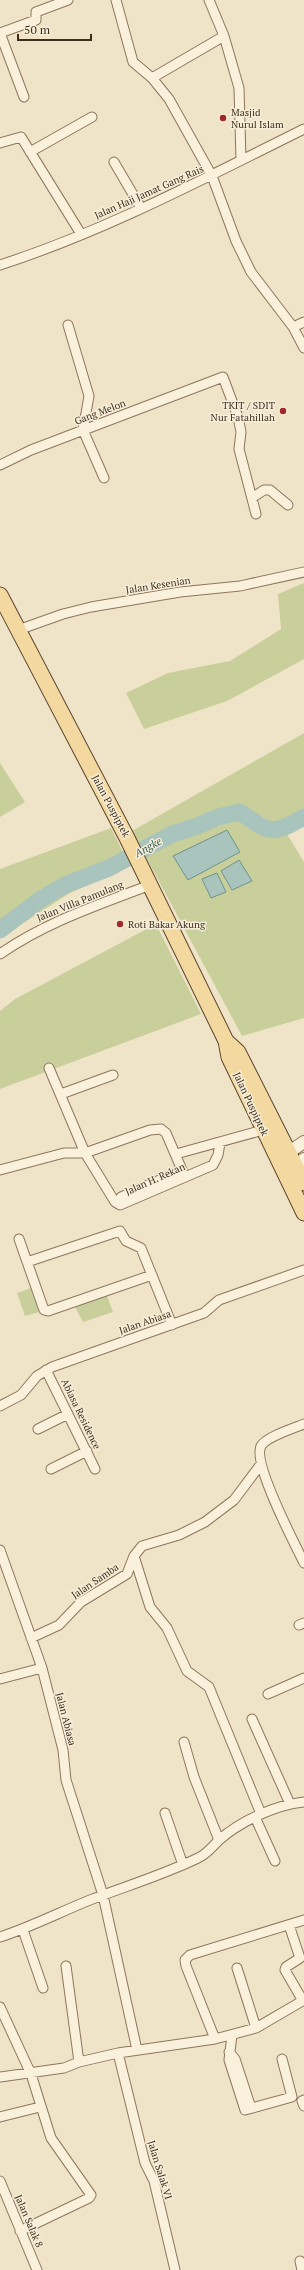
<svg xmlns="http://www.w3.org/2000/svg" width="304" height="2270" font-family="'PT Serif',serif">
	<style>
		.green { fill: #c9cf9b }
		.water { fill: #a9c4bc; stroke: #6f938a }
		.lines { fill: none; stroke-linecap: round; stroke-linejoin: round }
		.river { stroke: #a9c4bc; stroke-width: 17 }
		.minor-casing { stroke: #8d765c; stroke-width: 11 }
		.tertiary-casing { stroke: #8d765c; stroke-width: 14 }
		.primary-casing { stroke: #5b4430; stroke-width: 17 }
		.minor { stroke: #faf1dc; stroke-width: 9 }
		.tertiary { stroke: #faf1dc; stroke-width: 12 }
		.primary { stroke: #f3d9a0; stroke-width: 15 }
		.poi-dot { fill: #9e2a2b; stroke: #f7eed8; stroke-width: 1.5 }
		.labels { text-anchor: middle; dominant-baseline: central; stroke-width: 3; stroke-linejoin: round; paint-order: stroke }
		.poi-label { font-size: 10px; fill: #3d2e20; stroke: #f7eed8; text-anchor: start }
		.street-label { font-size: 10px; fill: #3d2e20; stroke: #f7eed8 }
		.water-label { font-size: 11px; font-style: italic; fill: #2f5d5a; stroke: #f7eed8 }
	</style>
	<rect width="100%" height="100%" fill="#f0e4c8"/>
	<!-- green -->
	<path class="green" d="M304,583V659L227,701L144,729L126,693L168,673L230,661L281,629L278,594Z
		M304,733V817L284,829L304,862V1018L242,1036L132,831Z
		M0,763L25,802L0,817Z
		M111,828L130,866L70,893L0,938V869Z
		M156,924L201,1014L0,1089V1011L15,999Z
		M31,1288L39,1312L25,1316L17,1293Z
		M107,1296L113,1312L83,1322L75,1307Z"/>
	<!-- water -->
	<path class="water" d="M227,830L240,852L188,880L173,856Z
		M239,860L252,881L232,890L221,871Z
		M217,873L226,892L211,898L202,879Z"/>
	<g class="lines">
		<!-- river -->
		<path class="river" d="M0,930L41,899L65,885L109,868L172,834L195,827L218,817L240,812C270,833 271,836 304,817"/>
		<defs>
			<path id="minor" d="M116,0L133,62L152,78L169,99L212,176L236,241L251,272L293,327L304,348
				M209,0L224,36L239,88L241,160
				M152,78L224,36
				M24,97L0,33L36,20V12L68,0
				M0,143L21,137L81,234
				M30,152L92,117
				M114,162L141,208
				M0,265C105,231 205,178 304,129
				M68,325L89,396L83,430L104,478
				M293,327L304,322
				M0,465L31,450L223,377L238,417L241,432L239,449L256,514
				M252,498L264,490H270L288,505
				M18,630L63,614L91,607L180,592L240,586L304,572
				M0,954C46,922 98,905 150,885
				M49,1068L85,1153L115,1202L120,1205L213,1165L218,1155L220,1143
				M61,1094L113,1075
				M176,1154L263,1130
				M0,1170L64,1153H85L150,1130L161,1129L166,1133L182,1170L121,1197
				M19,1239L44,1310L48,1311L152,1275
				M27,1262L120,1231L126,1241L141,1248L172,1325
				M46,1370L95,1469
				M0,1406L21,1395L37,1376L52,1367L204,1313L219,1300L304,1270
				M304,1424C294,1428 266,1437 261,1446C252,1463 295,1544 304,1563
				M38,1429L68,1414
				M51,1469L87,1451
				M0,1550L42,1668L63,1750L66,1780L103,1895L137,2050
				M134,1556L150,1607L167,1628L187,1671L209,1687L261,1814
				M299,1625L304,1623
				M31,1638L59,1625L81,1602L127,1574L134,1556L142,1546L179,1535L205,1522L234,1500L261,1464
				M0,1679L42,1668
				M268,1694L304,1678
				M252,1719L290,1804
				M184,1742L194,1777L219,1840
				M165,1813L183,1865
				M255,1817L275,1861
				M289,1925L300,1958L286,1967L285,1970L303,2001
				M23,1930L43,1988
				M0,1937C31,1927 60,1912 90,1900C126,1886 163,1875 198,1858C207,1854 212,1847 219,1840C241,1821 275,1805 304,1802
				M66,1966L79,2062
				M237,1968L256,2028
				M0,2007L31,2074L51,2138L91,2195L89,2198L20,2231
				M232,2035L229,2060L245,2110L292,2097L282,2059
				M215,2039L186,1966L185,1960L190,1955L304,1920
				M229,2052L235,2059L251,2108
				M118,2053L145,2163L154,2181L175,2270
				M0,2077L64,2068L79,2062L118,2053L215,2039L256,2028L304,2000
				M304,2100L302,2101L304,2106
				M0,2117L40,2107
				M0,2181L37,2270
				M300,2261L302,2270"/>
			<path id="tertiary" d="M304,1159L301,1167L304,1175
				M284,1160L289,1152L304,1142"/>
			<path id="primary" d="M0,595L127,838L226,1041L229,1057L304,1213
				M226,1041L238,1052L304,1183"/>
		</defs>
		<!-- minor casing -->
		<use href="#minor" class="minor-casing"/>
		<!-- tertiary casing -->
		<use href="#tertiary" class="tertiary-casing"/>
		<!-- primary casing -->
		<use href="#primary" class="primary-casing"/>
		<!-- minor -->
		<use href="#minor" class="minor"/>
		<!-- tertiary -->
		<use href="#tertiary" class="tertiary"/>
		<!-- primary -->
		<use href="#primary" class="primary"/>
	</g>
	<!-- markers -->
	<g class="poi-dot">
		<circle cx="223" cy="118" r="4"/>
		<circle cx="283" cy="411" r="4"/>
		<circle cx="120" cy="924" r="4"/>
	</g>
	<g class="labels">
		<!-- poi labels -->
		<g class="poi-label">
			<text x="231" y="112">Masjid<tspan x="231" dy="12">Nurul Islam</tspan></text>
			<text x="275" y="405" text-anchor="end">TKIT / SDIT<tspan x="275" dy="12">Nur Fatahillah</tspan></text>
			<text x="128" y="924">Roti Bakar Akung</text>
		</g>
		<!-- street labels -->
		<g class="street-label">
			<text transform="translate(149 192) rotate(-24)">Jalan Haji Jamat Gang Rais</text>
			<text transform="translate(100 412) rotate(-21)">Gang Melon</text>
			<text transform="translate(158 585) rotate(-9)">Jalan Kesenian</text>
			<text transform="translate(111 806) rotate(62)">Jalan Puspiptek</text>
			<text transform="translate(80 901) rotate(-22)">Jalan Villa Pamulang</text>
			<text transform="translate(251 1104) rotate(65)">Jalan Puspiptek</text>
			<text transform="translate(155 1179) rotate(-24)">Jalan H. Rekan</text>
			<text transform="translate(145 1322) rotate(-19)">Jalan Abiasa</text>
			<text transform="translate(81 1414) rotate(64)">Abiasa Residence</text>
			<text transform="translate(95 1581) rotate(-34)">Jalan Samba</text>
			<text transform="translate(66 1719) rotate(76)">Jalan Abiasa</text>
			<text transform="translate(160 2170) rotate(73)">Jalan Salak VI</text>
			<text transform="translate(29 2221) rotate(67)">Jalan Salak 8</text>
		</g>
		<!-- water labels -->
		<g class="water-label">
			<text transform="translate(148 847) rotate(-29)">Angke</text>
		</g>
	</g>
	<!-- scale -->
	<path d="M18 34v6h73v-6" fill="none" stroke="#3d2e20" stroke-width="2"/>
	<text x="24" y="34" font-size="12" fill="#3d2e20" stroke="#f7eed8" stroke-width="3" paint-order="stroke">50 m</text>
</svg>
